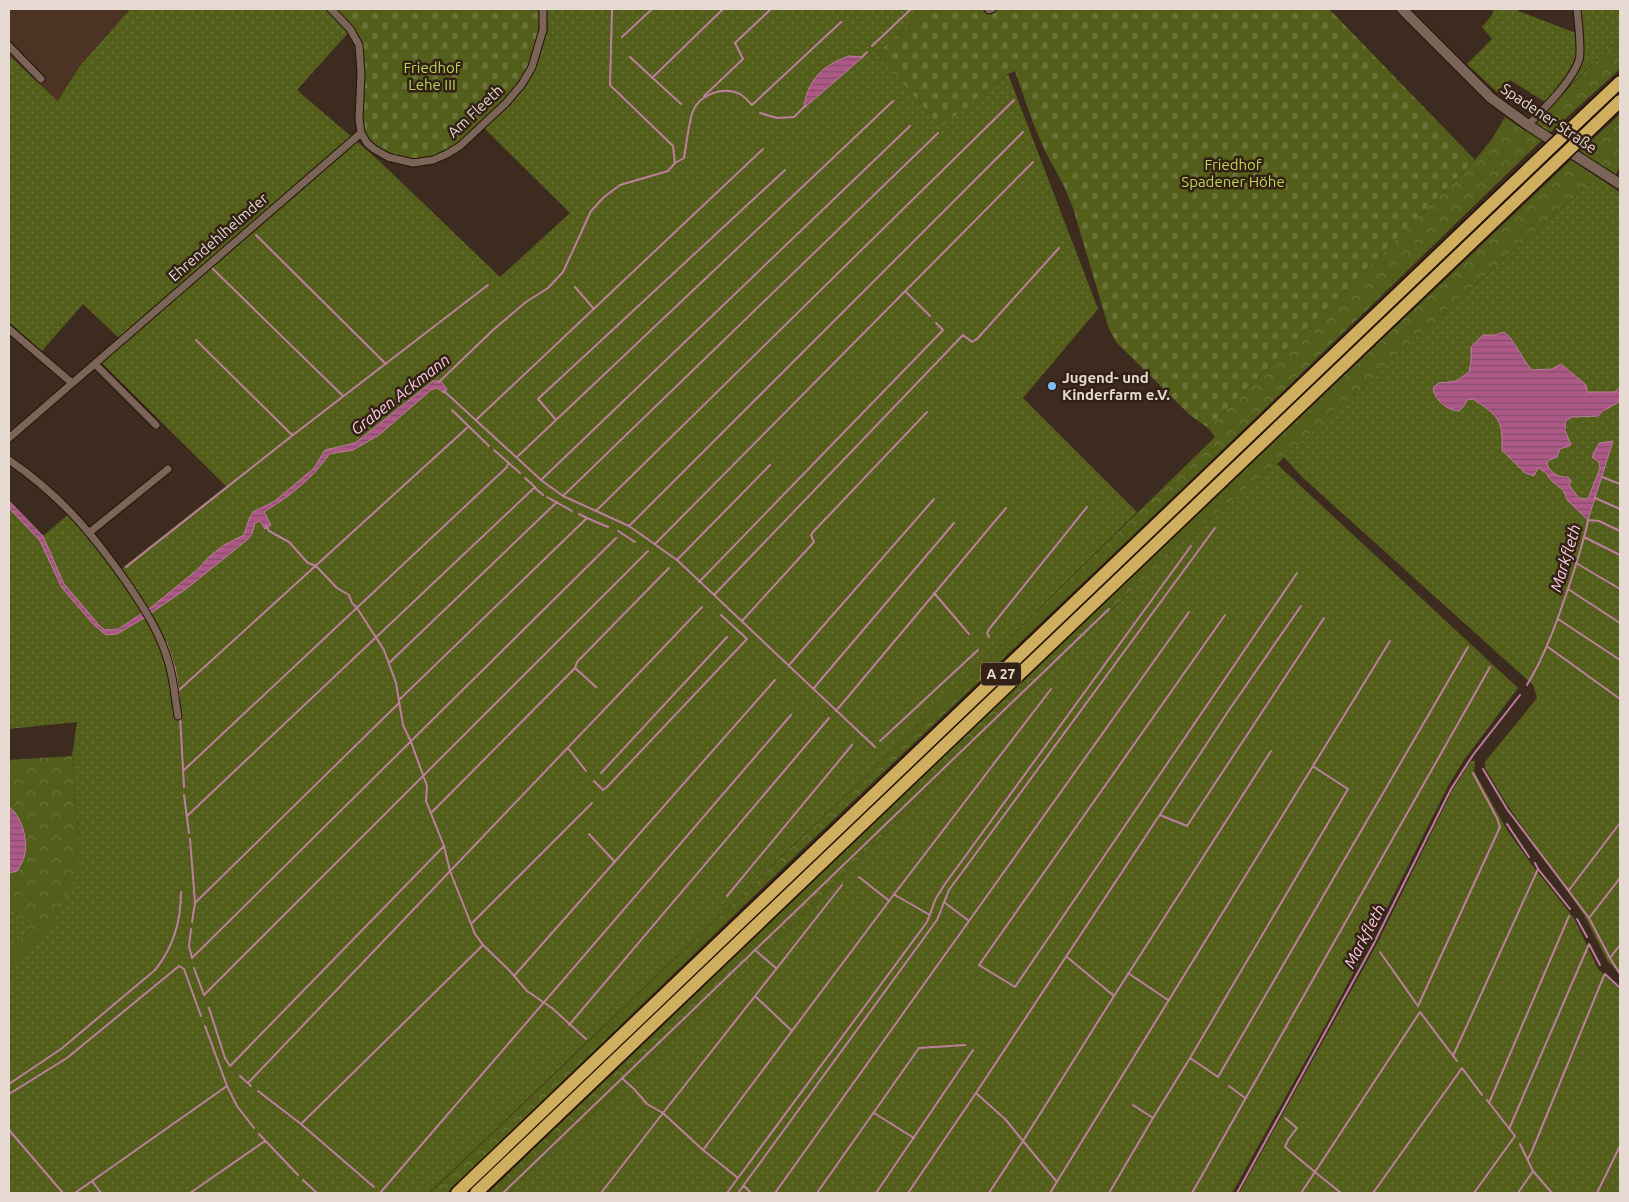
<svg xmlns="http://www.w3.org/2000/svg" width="1629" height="1202" font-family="Ubuntu,sans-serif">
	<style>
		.built { fill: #4c3323 }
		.grass { fill: url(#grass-dots) }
		.forest { fill: url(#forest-crowns) }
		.cemetery { fill: url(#cemetery-stones) }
		.water { fill: url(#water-rules); stroke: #be7f9e }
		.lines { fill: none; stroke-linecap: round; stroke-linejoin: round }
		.stream { stroke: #be7f9e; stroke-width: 2 }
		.street-casing { stroke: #241308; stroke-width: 9 }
		.secondary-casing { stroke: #241308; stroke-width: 12 }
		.highway-casing { stroke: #241308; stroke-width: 15 }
		.street { stroke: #7b6558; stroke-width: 7 }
		.secondary { stroke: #7b6558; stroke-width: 10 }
		.highway { stroke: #d0ae5f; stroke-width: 12 }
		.highway-bridge-casing { stroke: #241308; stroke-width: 15; stroke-linecap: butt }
		.highway-bridge { stroke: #d0ae5f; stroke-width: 12 }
		.poi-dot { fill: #7fbdf9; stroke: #332115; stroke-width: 2 }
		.labels { text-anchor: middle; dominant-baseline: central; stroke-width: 5; stroke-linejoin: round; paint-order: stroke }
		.shield { fill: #332115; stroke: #b0a299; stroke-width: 1 }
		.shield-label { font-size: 14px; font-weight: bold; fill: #e6dad2 }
		.park-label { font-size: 15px; fill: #bcd555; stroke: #332115 }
		.street-label { font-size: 15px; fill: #e6dad2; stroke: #332115 }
		.poi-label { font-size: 15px; font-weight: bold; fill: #e6dad2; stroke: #332115; text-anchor: start }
		.water-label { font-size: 16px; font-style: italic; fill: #fecee6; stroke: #332115 }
	</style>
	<defs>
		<pattern id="grass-dots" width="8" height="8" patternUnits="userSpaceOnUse" patternTransform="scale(1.25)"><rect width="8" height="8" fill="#525e1a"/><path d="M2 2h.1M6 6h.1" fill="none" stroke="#6b743a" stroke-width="1.8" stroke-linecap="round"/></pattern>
		<pattern id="forest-crowns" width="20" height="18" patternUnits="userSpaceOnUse" patternTransform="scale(1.25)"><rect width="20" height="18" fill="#525e1a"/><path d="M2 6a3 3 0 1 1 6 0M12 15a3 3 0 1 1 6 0" fill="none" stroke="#6b743a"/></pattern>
		<pattern id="cemetery-stones" width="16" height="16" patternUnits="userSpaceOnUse" patternTransform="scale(1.25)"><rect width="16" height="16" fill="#525e1a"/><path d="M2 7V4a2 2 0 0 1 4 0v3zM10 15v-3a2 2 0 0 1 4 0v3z" fill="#6b743a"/></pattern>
		<pattern id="water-rules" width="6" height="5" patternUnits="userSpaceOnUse" patternTransform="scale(1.25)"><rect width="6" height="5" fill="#ad5887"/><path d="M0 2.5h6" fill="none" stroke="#834f6a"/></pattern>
	</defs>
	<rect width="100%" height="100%" fill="#3e2b1f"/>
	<!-- built -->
	<path class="built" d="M9,9H130L79,67L58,101L12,58L9,61Z"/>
	<!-- grass -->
	<path class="grass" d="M130,9H326L348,33L297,90L375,157L500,277L570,213L484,128L510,105L533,69L548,29L547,9H927L877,53L941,126L1008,74L1098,309L1023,398L1137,512L960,686L429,1193H9V966L22,956L55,920L79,843L72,756L77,722L9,729V508L40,541L62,588L94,625L106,635L117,634L146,617C131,620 121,630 105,630L84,609L64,584L43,536L71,512L117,572L226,486L97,358L120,339L83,304L42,351L9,322V61L11,57L58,101L79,67Z
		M1494,9H1518V11L1576,33L1575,9H1620V37L1550,105L1510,80L1498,93L1467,64L1492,39L1482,27L1492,15Z
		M1597,177L1620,192V387L1615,392H1587L1552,369L1532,370C1522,360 1514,338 1504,332L1495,335H1483L1471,347V361L1469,372L1456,381H1446L1434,393L1447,408L1464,406L1466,400L1474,399C1497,417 1504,419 1502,450L1525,473L1535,471L1538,468L1545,472L1551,480L1564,491L1567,500L1588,520L1613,441L1599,444L1592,457L1599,462L1600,468L1588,499L1579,498L1569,485L1549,470L1547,464L1549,460L1557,457L1560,449L1570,445C1567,434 1562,424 1572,416H1598L1620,399V973L1608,962L1584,915L1506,803L1485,768V762L1537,698L1533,685L1302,477L1284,457L1470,289Z
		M1277,464L1518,688L1464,760L1448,786L1372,938L1324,1028L1232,1193H509L849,869L1184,539Z
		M1471,761H1475L1474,771L1507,830L1535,869L1574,918L1598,969L1620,990V1193H1239L1378,942L1453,789Z
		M9,903L31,929L9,950Z"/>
	<!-- forest -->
	<path class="forest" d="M1620,37V69L1540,142L1213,459L788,863L447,1193H430L960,686L1215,437L1208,428L1475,160L1492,139L1505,117L1525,131Z
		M1620,114V167L1615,175L1580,151Z
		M1571,160L1597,177L1470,289L1277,464L1184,539L849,869L509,1193H488L1047,658Z
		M72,756L79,843L78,872L55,920L22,956L9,966V950L31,929L9,903V760Z"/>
	<!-- cemetery -->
	<path class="cemetery" d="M335,9H540C538,62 522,84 484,120C469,134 453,152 432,157C406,163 366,152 362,121C359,97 368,71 362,45C359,36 342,18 335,9Z
		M927,9H984L987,14L1000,9H1329L1475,160L1208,428L1190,415L1116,342L1109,329L1073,208L1064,186L1045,151L1033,123L1015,71L1008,74L941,127L877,53Z"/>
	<!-- water -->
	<path class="water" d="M849,56L863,57L804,108C807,80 823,65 849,56Z
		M1504,332C1514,338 1522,360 1532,370L1552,369L1561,364L1586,385L1587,392H1615L1620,387L1619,402L1603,411L1598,416L1572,417L1566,421L1565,430L1571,445L1560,449L1557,457L1549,460L1547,464C1550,473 1559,478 1568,477L1571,481L1569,485L1579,498L1588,499L1600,468L1599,462L1592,457L1599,443L1613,441L1588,520L1567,500L1564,491L1551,480L1545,472L1538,468L1534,476L1525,473L1502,450C1503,419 1498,416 1473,399L1467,400L1464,406L1459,411C1446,410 1435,400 1433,388L1438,383L1456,381L1469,372L1471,361V347L1483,335H1495Z
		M433,381C441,380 443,383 447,390L444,393L437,388L431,390L379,435L353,450L329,454C314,478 288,497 264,512L271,525L265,529L260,521L255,523L252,534L247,540L186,589L151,613L149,609L197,570L210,556L224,545L244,535L249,519L253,512L275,501L314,468L325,450L355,443Z
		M9,501L43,536L64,584L100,626L105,630L118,629L144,612L146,617L117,634L106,635L94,625L62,588L40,541L9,508Z
		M9,807C21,815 28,839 25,853C24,860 20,866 17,871L9,873Z"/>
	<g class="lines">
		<!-- stream -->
		<path class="stream" d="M612,9L610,85L673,146L675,163
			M622,37L652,9
			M872,46L911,9
			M630,57L681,104
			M862,57L867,52
			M652,78L723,9
			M704,96L743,59L735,43L771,9
			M760,113L777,118L794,117L805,106
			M256,235L386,364
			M212,268L343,396
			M575,287L594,309
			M905,291L930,316
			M196,340L292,435
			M439,382L493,330L526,302L548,288L563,272L591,211L604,197L620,185L668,171L675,163L684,158C686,146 689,121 693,111C700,94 724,86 740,94C745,97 749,102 752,105L841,22
			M444,391L541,480L563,496L629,526L677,560L875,747
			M452,410L489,446
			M476,420L763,149
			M556,420L538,399L785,170
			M494,450L520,473
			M517,457L893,101
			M1602,477L1620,484
			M541,480L910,126
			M535,488L543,495
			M563,496L938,133
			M547,497L572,511
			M1595,498L1620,509
			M596,511L1014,100
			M587,518L608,527
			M1588,520L1599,521L1620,531
			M266,526L269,531L289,542L308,563L316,566L337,588L349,595L352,603L357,608L384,650L396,683L403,725L411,742L427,786L426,801L444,846L450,871L475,934L483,945L509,970L527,991L552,1008L586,1039
			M629,526L1023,132
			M618,531L635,542
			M1584,537L1620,555
			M655,544L1033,162
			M677,560L770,465
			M1576,563L1620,589
			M126,567L293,435L488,285
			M699,582L943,330L936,323
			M1568,589L1620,623
			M935,594L969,634
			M714,595L963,335L972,342L977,339L1059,248
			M1225,615L979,965L1015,987L1297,573
			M1558,619L1620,660
			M742,621L814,542L811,535L813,532L927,412
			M989,637L987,633L990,628L1087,507
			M166,642L175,669L179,697
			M1548,647L1620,699
			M389,663L557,502
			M789,665L934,499
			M575,668L596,687
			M1527,685C1546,654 1557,621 1569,586C1576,564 1584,542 1588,520
			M813,689L954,523
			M178,691L468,427
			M399,700L587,518L579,514
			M836,711L1006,508
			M180,716L184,787
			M880,741L978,650
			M568,748L586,771
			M1483,769L1507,809L1589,918L1610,958L1620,974
			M184,770L507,467L508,463
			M601,773L727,637
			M594,781L603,790L606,788L747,639L721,615
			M184,795L189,833
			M431,813L575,668L577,662L669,568
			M1160,815L1187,826L1324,618
			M187,816L535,487L525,478
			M1507,824L1529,857
			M589,834L615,862
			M190,839L195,902
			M1538,869L1570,909
			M859,877L888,900
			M1569,890L1620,823
			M895,895L930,915
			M727,896L852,745
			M944,902L969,921L1189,612
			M1589,918L1620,878
			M1577,919L1587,937
			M192,922L195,903L399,703
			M472,923L592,803
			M191,929L189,946L192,958
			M756,951L776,968
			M1380,952L1418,1006L1500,827L1497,818L1473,773
			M1067,957L1114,996L1271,751
			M192,958L616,538
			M1610,958L1620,945
			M194,968L204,995L648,551
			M1128,973L1168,1000
			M514,976L775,680
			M755,996L842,885
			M209,1008L225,1058L230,1066L444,846
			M569,1025L829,718
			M205,1026L227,1086L237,1106L254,1128
			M1453,1056L1538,869L1535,863
			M1190,1058L1218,1077L1468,647
			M240,1076L251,1086
			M623,1079L634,1089L647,1104L663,1113L755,996L792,1031
			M248,1083L702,607
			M9,1084L61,1049L155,970C173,948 181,921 181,892
			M1229,1086L1245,1098
			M258,1091L301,1124L374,1187
			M976,1093L1229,710L1301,606
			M9,1094L67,1058L179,966L184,969L201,1016
			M1489,1103L1569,916
			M1133,1105L1153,1118
			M874,1113L914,1138
			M1285,1118L1297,1128L1288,1140L1285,1147L1315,1172L1420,1012L1457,1061
			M301,1124L483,945
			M1509,1129L1589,944L1600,965
			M9,1130L63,1193
			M259,1134L298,1175
			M1520,1144L1533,1171
			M703,1150L889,901L1051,689
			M1528,1159L1532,1151L1603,978L1605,974L1620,988
			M303,1180L317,1193
			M92,1181L101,1193
			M744,1186L751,1193
			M75,1193L227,1086
			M190,1193L265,1141
			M380,1193L791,715
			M503,1193L1109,609
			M601,1193L663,1113L703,1150L738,1178L927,922L936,898L945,884L1191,546
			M727,1193L738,1178
			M738,1193L937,920L949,890L1215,528
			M775,1193L969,921
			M817,1193L919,1048L965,1045
			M876,1193L973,1050
			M908,1193L976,1093L1006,1120L1023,1141L1114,996
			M989,1193L1023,1141L1057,1182
			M1050,1193L1390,641
			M1109,1193L1153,1118L1190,1058L1348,789L1314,767
			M1192,1193L1490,667
			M1237,1193L1373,945L1451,789L1473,755L1520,695
			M1301,1193L1315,1172L1341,1193
			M1373,1193L1462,1068L1482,1095
			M1474,1193L1515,1136L1487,1100
			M1518,1193L1533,1171L1552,1193
			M1597,1193L1620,1146"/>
		<defs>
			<path id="street" d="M331,9L350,29L359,45L361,73L359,119L361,133L367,143L374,149L388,157L413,163L433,160L447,154L460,146L506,103L522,84L532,67L543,30V9
				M988,9L989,10L992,9
				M9,46L41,79
				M1528,125C1544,109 1572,81 1579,60C1582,51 1578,20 1577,9
				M9,329L72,383
				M95,364L156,425
				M9,438L361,133
				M9,460C60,495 92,533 127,583C144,608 161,634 169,664C174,681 175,699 178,716
				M90,532L168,469"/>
			<path id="secondary" d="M1402,9L1491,98L1528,125L1620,184"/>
			<path id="highway" d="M1584,116L1620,82
				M1595,125L1620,101
				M457,1193L1544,154
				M476,1193L1554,164"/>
		</defs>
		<!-- street casing -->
		<use href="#street" class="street-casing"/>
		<!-- secondary casing -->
		<use href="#secondary" class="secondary-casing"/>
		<!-- highway casing -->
		<use href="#highway" class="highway-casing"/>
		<!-- street -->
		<use href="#street" class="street"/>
		<!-- secondary -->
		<use href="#secondary" class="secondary"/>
		<!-- highway -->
		<use href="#highway" class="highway"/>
		<defs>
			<path id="highway-bridge" d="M1544,154L1584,116
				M1554,164L1595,125"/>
		</defs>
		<!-- highway-bridge casing -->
		<use href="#highway-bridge" class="highway-bridge-casing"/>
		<!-- highway-bridge -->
		<use href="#highway-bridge" class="highway-bridge"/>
	</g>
	<!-- markers -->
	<circle class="poi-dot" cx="1052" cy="386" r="5"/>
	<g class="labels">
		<!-- shield labels -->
		<rect class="shield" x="981" y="662.5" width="40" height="23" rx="4"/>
		<g class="shield-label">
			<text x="1001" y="674">A 27</text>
		</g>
		<!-- park labels -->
		<g class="park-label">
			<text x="432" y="67">Friedhof<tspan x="432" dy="17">Lehe III</tspan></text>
			<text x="1233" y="164">Friedhof<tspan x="1233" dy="17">Spadener Höhe</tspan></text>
		</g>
		<!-- street labels -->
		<g class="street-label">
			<text transform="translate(475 111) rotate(-43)">Am Fleeth</text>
			<text transform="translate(1549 118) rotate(34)">Spadener Straße</text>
			<text transform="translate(218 237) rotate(-41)">Ehrendehlhelmder</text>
		</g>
		<!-- poi labels -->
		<g class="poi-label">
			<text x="1062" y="377">Jugend- und<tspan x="1062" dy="17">Kinderfarm e.V.</tspan></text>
		</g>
		<!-- water labels -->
		<g class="water-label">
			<text transform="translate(400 394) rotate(-38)">Graben Ackmann</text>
			<text transform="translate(1565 558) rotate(-73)">Markfleth</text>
			<text transform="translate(1364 936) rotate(-62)">Markfleth</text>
		</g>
	</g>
	<!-- border -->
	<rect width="1629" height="1202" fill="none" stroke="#e6dad2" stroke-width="20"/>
</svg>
